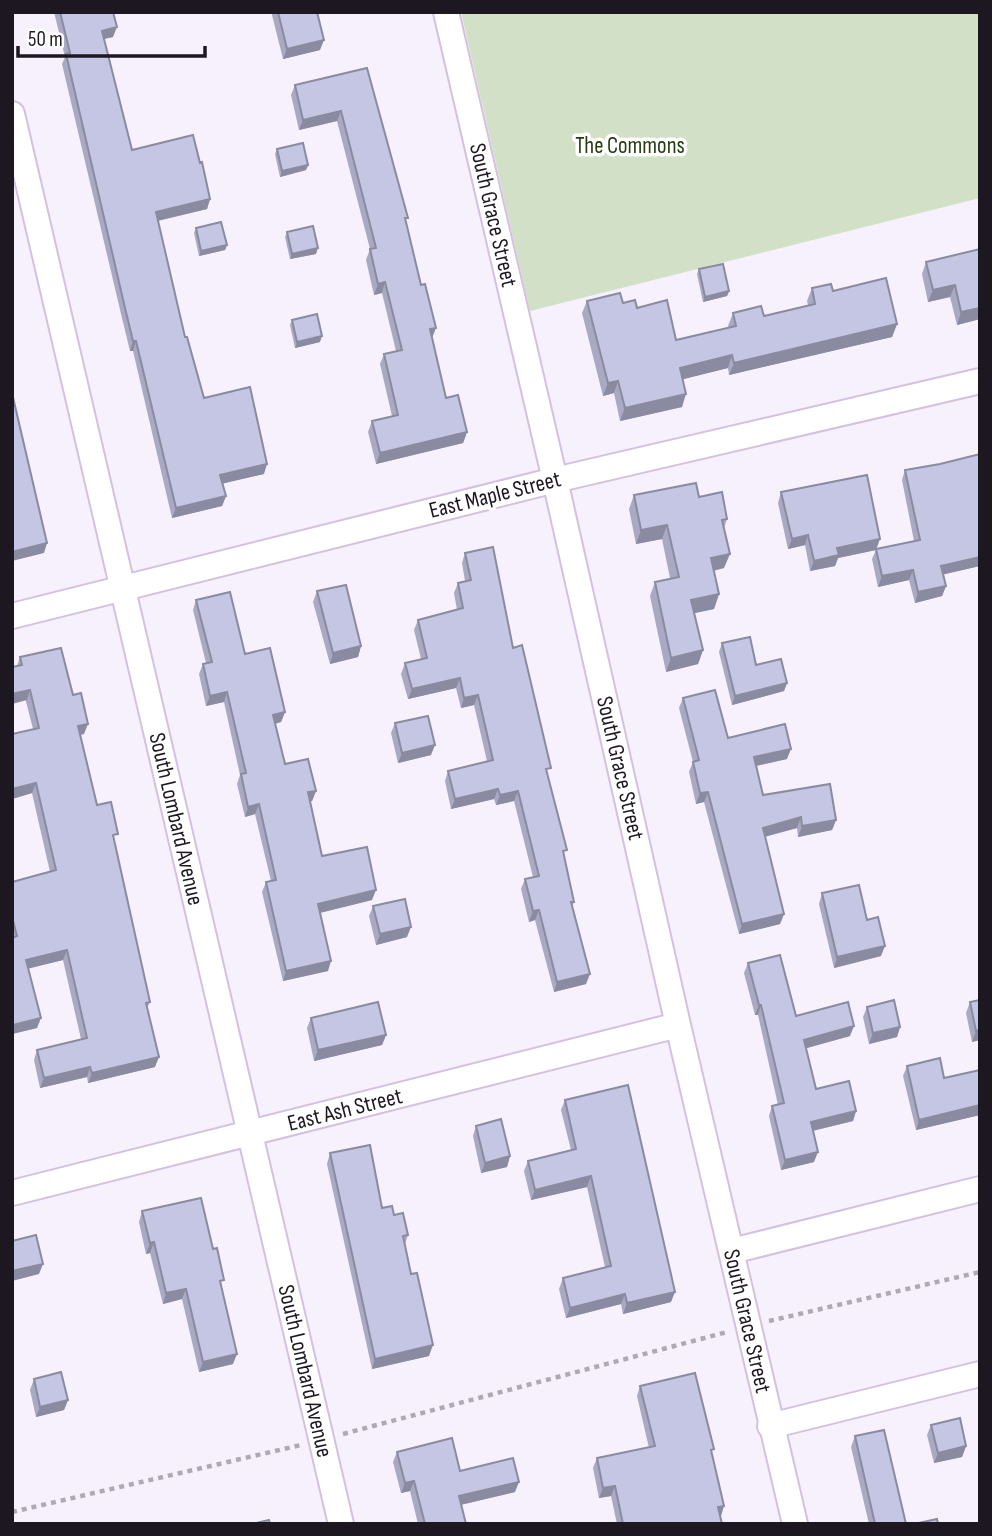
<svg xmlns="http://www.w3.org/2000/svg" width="992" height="1536" font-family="'Sofia Sans Condensed',sans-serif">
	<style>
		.green { fill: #d2e0c8 }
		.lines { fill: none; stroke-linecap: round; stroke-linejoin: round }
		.street-casing { stroke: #d3c1e0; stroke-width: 28 }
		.path { stroke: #b0a9b5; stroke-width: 4.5; stroke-dasharray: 5 5; stroke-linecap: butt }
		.street { stroke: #fff; stroke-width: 24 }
		.wall { fill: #a9a9c4 }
		.shaded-wall { fill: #8a8aa0 }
		.building { fill: #c5c5e4; stroke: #8a8aa0; stroke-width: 2 }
		.labels { text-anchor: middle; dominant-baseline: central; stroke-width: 7; stroke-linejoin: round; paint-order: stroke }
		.park-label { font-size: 23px; fill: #253b12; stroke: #fff }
		.street-label { font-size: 23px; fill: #1d1722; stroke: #fff }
	</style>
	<rect width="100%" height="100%" fill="#f7f0fd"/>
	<!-- green -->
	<path class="green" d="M461,12H980V198L530,311Z"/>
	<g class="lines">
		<defs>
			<path id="street" d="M446,12L555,480L678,1025L795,1524
				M12,114L341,1524
				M12,616L555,480L980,381
				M12,1193L678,1025
				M732,1251L980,1189
				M770,1426L980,1374"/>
		</defs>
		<!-- street casing -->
		<use href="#street" class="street-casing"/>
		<!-- path -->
		<path class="path" d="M769,1321L980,1272
			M343,1434L727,1332
			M12,1512L301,1445"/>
		<!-- street -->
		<use href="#street" class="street"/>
	</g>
	<!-- wall -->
	<path class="wall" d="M54,12H113V37L104,39L132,150L200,163L210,199L207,209L158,221L185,337L204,398L264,474L223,483L226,496L222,506L172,518L133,351H130L122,318L62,64L65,57Z
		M273,12H317L320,50L283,59L272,15Z
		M367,68L406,222L446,398L467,432L463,443L376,464L368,432L372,421L392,416L380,364L384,354L396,351L382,293L374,295L366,260L370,249L337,121L299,130L291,95L295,85Z
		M277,149L308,165L306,170L280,177L275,154Z
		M196,228L227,245L225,250L199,256L194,233Z
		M287,232L316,254L290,259L285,237Z
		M980,249V319L957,325L950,297L928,302L922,274L926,262Z
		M699,269L729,291L727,296L703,302L697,274Z
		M812,288L833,291L897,324L892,337L729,375L728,368L683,379L682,407L620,421L614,393L603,396L582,313L587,301L623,303L637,308L676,340L729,328L728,326L733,313L764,316L808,305L807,301Z
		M292,320L320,342L295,348L290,325Z
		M980,454V566L943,574L946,586L942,596L915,603L909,580L878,587L872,559L876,550L838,558L835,566L810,571L805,545L788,549L778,503L781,492L877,549L914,541L902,480L905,470L940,464Z
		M634,495L699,497L727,519L724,528V568L714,571L719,594L714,609L694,613L703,650L698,664L666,672L650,596L655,582L670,578L662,539L636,544L629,509Z
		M465,553L513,648L548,776L564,859L574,902L572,907L586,984L554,992L535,920L529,922L521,889L525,879L533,877L514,801L496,805L494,799L451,809L445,781L448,771L487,761L474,705L461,708L456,688L408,699L401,674L405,663L421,659L414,630L418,620L457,610L454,593L458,583L465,581L462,563Z
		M317,591L361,646L358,657L330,664L313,602Z
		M196,600L245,654L285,712L281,722L275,724L285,764L316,791L312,801H310L322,856L372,900L320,913L328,971L283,981L262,892L266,882L271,881L255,814L245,817L237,784L240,775L224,702L206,706L199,674L203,664L206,663L193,610Z
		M722,643L787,683L784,691L732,705L719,652Z
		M20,657L73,695L84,734L80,735L97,805L115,843L150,1002L147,1008L155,1067L88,1083L87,1077L40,1088L34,1060L37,1050L81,1039L63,960L28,968L37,1028L12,1034V882L50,872L32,793L12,799V734L33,729L17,666Z
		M683,698L728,738L787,759L756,766L763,795L836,820L832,830L798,837L797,828L765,837L784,914L780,924L739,934L704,802L696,804L689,772L693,762L679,708Z
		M395,723L431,755L398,763L391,733Z
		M822,893L867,920L881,956L834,968L819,904Z
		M373,906L407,937L376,945L369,916Z
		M748,963L796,1016L850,1036L806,1048L816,1089L856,1111L853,1121L813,1131L814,1162L781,1170L769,1116L772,1106L778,1105L758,1015H755L744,973Z
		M980,1000V1040L972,1042L966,1013L970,1002Z
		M867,1007L900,1027L897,1037L869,1044L863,1017Z
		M311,1018L386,1035L382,1045L314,1061L307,1028Z
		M907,1066L944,1078L980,1070V1115L916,1130L903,1076Z
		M565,1100L671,1302L623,1314L621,1304L566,1318L559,1289L563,1278L605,1267L587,1187L531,1200L524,1171L528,1161L571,1150L561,1110Z
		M476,1126L510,1156L507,1167L481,1173L473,1136Z
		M330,1153L382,1208L394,1215L408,1235L405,1244L429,1356L372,1369L327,1164Z
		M142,1211L221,1288L233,1364L199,1372L182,1299L163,1304L150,1253L146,1254L139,1222Z
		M34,1379L68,1400L64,1410L36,1417L30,1390Z
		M640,1386L712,1455L722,1524H617L611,1496L599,1498L593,1468L597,1458L649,1448L637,1396Z
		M931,1425L966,1446L962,1457L934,1463L927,1435Z
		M855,1436L906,1524H869L851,1447Z
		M397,1452L460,1471L515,1492L461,1505L466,1524H418L410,1491L401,1493L393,1462Z"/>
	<!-- shaded-wall -->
	<path class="shaded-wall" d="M117,27L113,37L98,40L102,31Z
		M324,40L320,50L283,59L287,49Z
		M341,111L337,121L299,130L303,120Z
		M308,165L306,170L280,177L282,171Z
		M210,199L207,209L152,222L156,212Z
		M227,245L225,250L199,256L201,251Z
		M318,248L316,254L290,259L292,254Z
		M385,282L382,293L374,295L378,284Z
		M955,285L950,297L928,302L933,290Z
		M729,291L727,296L703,302L705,297Z
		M980,308V319L957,325L961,312Z
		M897,324L892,337L729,375L734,363Z
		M436,328L432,338L430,329Z
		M322,336L320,342L295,348L297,342Z
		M133,341H136L133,351H130Z
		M732,355L728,368L676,381L680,368Z
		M618,381L614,393L603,396L608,383Z
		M686,394L682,407L620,421L625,408Z
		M467,432L463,443L376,464L380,453Z
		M267,464L264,474L217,485L220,475Z
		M226,496L222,506L172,518L176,508Z
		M667,525L662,539L636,544L641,530Z
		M808,535L805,545L788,549L792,539Z
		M880,539L876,550L838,558L835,566L810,571L814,561L837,548Z
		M47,543L44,553L12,561V552Z
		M730,554L724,568L705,572L711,558Z
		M980,557V566L937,576L941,566Z
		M913,570L909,580L878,587L882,576Z
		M946,586L942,596L915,603L918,592Z
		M719,594L714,609L686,615L691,600Z
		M361,646L358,657L330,664L333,653Z
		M703,650L698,664L666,672L671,658Z
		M460,678L456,688L408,699L412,689Z
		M787,683L784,691L732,705L735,696Z
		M30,690L27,700L12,704V694Z
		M227,692L224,702L206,706L210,696Z
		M478,695L474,705L461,708L464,698Z
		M285,712L281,722L270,725L273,715Z
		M88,724L84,734L74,736L78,726Z
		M435,745L431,755L398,763L402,753Z
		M791,749L787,759L751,767L754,757Z
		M36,783L32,793L12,799V789Z
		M498,789L494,799L451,809L455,799Z
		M316,791L312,801L304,803L308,792Z
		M518,791L514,801L496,805L500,795Z
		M708,792L704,802L696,804L700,793Z
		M259,804L255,814L245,817L248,807Z
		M801,817L797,828L759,838L763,828Z
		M836,820L832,830L798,837L802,826Z
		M376,890L372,900L315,914L318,904Z
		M539,910L535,920L529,922L533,911Z
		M784,914L780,924L739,934L742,924Z
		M411,927L407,937L376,945L380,934Z
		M885,946L881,956L834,968L837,957Z
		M67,950L63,960L23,970L26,960Z
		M331,961L328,971L283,981L286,971Z
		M590,974L586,984L554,992L557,982Z
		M759,1005H761L758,1015H755Z
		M41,1018L37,1028L12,1034L13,1025Z
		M854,1026L850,1036L800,1050L804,1040Z
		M900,1027L897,1037L869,1044L873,1033Z
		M980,1030V1040L972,1042L976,1031Z
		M386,1035L382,1045L314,1061L318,1050Z
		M159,1057L155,1067L88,1083L92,1073Z
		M90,1067L87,1077L40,1088L44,1078Z
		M980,1105V1115L916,1130L919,1120Z
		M856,1111L853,1121L807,1132L811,1122Z
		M818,1152L814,1162L781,1170L785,1160Z
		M510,1156L507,1167L481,1173L485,1163Z
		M591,1176L587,1187L531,1200L535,1190Z
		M154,1242L150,1253L146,1254L150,1243Z
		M43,1264L39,1274L12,1281V1271Z
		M186,1289L182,1299L163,1304L166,1293Z
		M675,1292L671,1302L623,1314L627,1303Z
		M625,1294L621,1304L566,1318L570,1308Z
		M433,1345L429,1356L372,1369L375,1359Z
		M237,1354L233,1364L199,1372L203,1362Z
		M68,1400L64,1410L36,1417L40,1407Z
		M966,1446L962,1457L934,1463L938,1453Z
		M414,1481L410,1491L401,1493L405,1483Z
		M519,1482L515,1492L455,1506L459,1496Z
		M615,1486L611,1496L599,1498L603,1488Z
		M724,1506L721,1516L714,1517L718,1507Z"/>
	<!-- building -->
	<path class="building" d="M60,12H113L117,27L102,31L132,150L193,135L200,163L202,162L210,199L156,212L185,337H187L204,398L250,387L267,464L220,475L226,496L176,508L136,341H133L125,308L66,54L70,53Z
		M278,12H317L324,40L287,49Z
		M367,68L408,218H405L421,285L425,284L436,328L430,329L446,398L458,395L467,432L380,453L372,421L398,415L384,354L402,350L385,282L378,284L370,249L376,248L341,111L303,120L295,85Z
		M303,143L308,165L282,171L277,149Z
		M221,222L227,245L201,251L196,228Z
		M313,226L318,248L292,254L287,232Z
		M980,249V308L961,312L955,285L933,290L926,262Z
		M723,264L729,291L705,297L699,269Z
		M886,278L897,324L734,363L732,355L680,368L686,394L625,408L618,381L608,383L587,301L620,293L623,303L635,300L637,308L667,300L676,340L736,326L733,313L761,306L764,316L815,304L812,288L831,284L833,291Z
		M317,314L322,336L297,342L292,320Z
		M12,393L47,543L12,552Z
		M980,454V557L941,566L946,586L918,592L913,570L882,576L876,549L920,540L905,470L940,464Z
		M867,475L880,539L837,548L839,555L814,561L808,535L792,539L781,492Z
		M696,483L699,497L722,492L727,519L722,520L730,554L711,558L719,594L691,600L703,650L671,658L655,582L679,577L667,525L641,530L634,495Z
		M493,547L513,648L522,645L551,768L546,769L567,850L563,851L574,902H571L590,974L557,982L539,910L533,911L525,879L539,876L518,791L500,795L498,789L455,799L448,771L493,760L478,695L464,698L460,678L412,689L405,663L427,658L418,620L463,608L458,583L471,580L465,553Z
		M346,585L361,646L333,653L317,591Z
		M230,592L245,654L270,648L285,712L273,715L285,764L308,759L316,791L308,792L322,856L367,847L376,890L318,904L331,961L286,971L266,882L276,880L259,804L248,807L241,774L246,773L227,692L210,696L203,664L212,662L196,600Z
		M750,637L756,665L781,659L787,683L735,696L722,643Z
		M61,648L73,695L81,693L88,724L78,726L97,805L111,802L118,834L113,835L150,1002L146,1003L159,1057L92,1073L90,1067L44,1078L37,1050L87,1038L67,950L26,960L41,1018L13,1025L12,1021V938L17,936L12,917V882L56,870L36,783L12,789V734L39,728L30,690L12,694V667L22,665L20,657Z
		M715,690L728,738L785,724L791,749L754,757L763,795L830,784L836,820L802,826L801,817L763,828L784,914L742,924L708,792L700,793L693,762L699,760L683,698Z
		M428,716L435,745L402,753L395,723Z
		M859,885L867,920L878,917L885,946L837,957L822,893Z
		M405,899L411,927L380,934L373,906Z
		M780,955L796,1016L848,1002L854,1026L804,1040L816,1089L849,1081L856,1111L811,1122L818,1152L785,1160L772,1106L784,1103L761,1005H759L748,963Z
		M894,1000L900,1027L873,1033L867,1007Z
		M980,1000V1030L976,1031L970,1002Z
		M378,1002L386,1035L318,1050L311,1018Z
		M940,1058L944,1078L980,1070V1105L919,1120L907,1066Z
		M628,1085L675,1292L627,1303L625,1294L570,1308L563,1278L611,1266L591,1176L535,1190L528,1161L576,1149L565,1100Z
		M501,1119L510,1156L485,1163L476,1126Z
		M370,1145L382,1208L392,1206L394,1215L403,1213L408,1235L403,1236L411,1274L417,1273L433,1345L375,1359L330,1153Z
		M201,1198L213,1249L217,1248L224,1280L220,1281L237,1354L203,1362L186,1289L166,1293L154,1242L150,1243L142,1211Z
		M36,1235L43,1264L12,1271V1241Z
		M61,1372L68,1400L40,1407L34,1379Z
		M695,1373L714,1449L711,1450L724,1506L718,1507L722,1524H623L615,1486L603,1488L597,1458L655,1446L640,1386Z
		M960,1418L966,1446L938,1453L931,1425Z
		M884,1430L906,1524H875L855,1436Z
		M452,1438L460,1471L513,1458L519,1482L459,1496L466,1524H425L414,1481L405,1483L397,1452Z
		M937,1519L938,1524H914Z
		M269,1520L270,1524H252Z"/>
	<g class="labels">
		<!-- park labels -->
		<g class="park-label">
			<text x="630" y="146">The Commons</text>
		</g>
		<!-- street labels -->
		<g class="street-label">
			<text transform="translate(493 215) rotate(77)">South Grace Street</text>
			<text transform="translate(495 495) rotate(-14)">East Maple Street</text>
			<text transform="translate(620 768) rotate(77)">South Grace Street</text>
			<text transform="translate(176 819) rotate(77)">South Lombard Avenue</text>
			<text transform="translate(345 1110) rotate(-14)">East Ash Street</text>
			<text transform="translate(747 1321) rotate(77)">South Grace Street</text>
			<text transform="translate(305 1371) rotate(77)">South Lombard Avenue</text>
		</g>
	</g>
	<!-- border -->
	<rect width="992" height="1536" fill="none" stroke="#1d1722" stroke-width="28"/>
	<!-- scale -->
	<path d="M18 46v10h187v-10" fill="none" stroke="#1d1722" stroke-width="3.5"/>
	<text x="28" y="46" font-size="21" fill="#1d1722" stroke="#ffffff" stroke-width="5" paint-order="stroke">50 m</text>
</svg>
